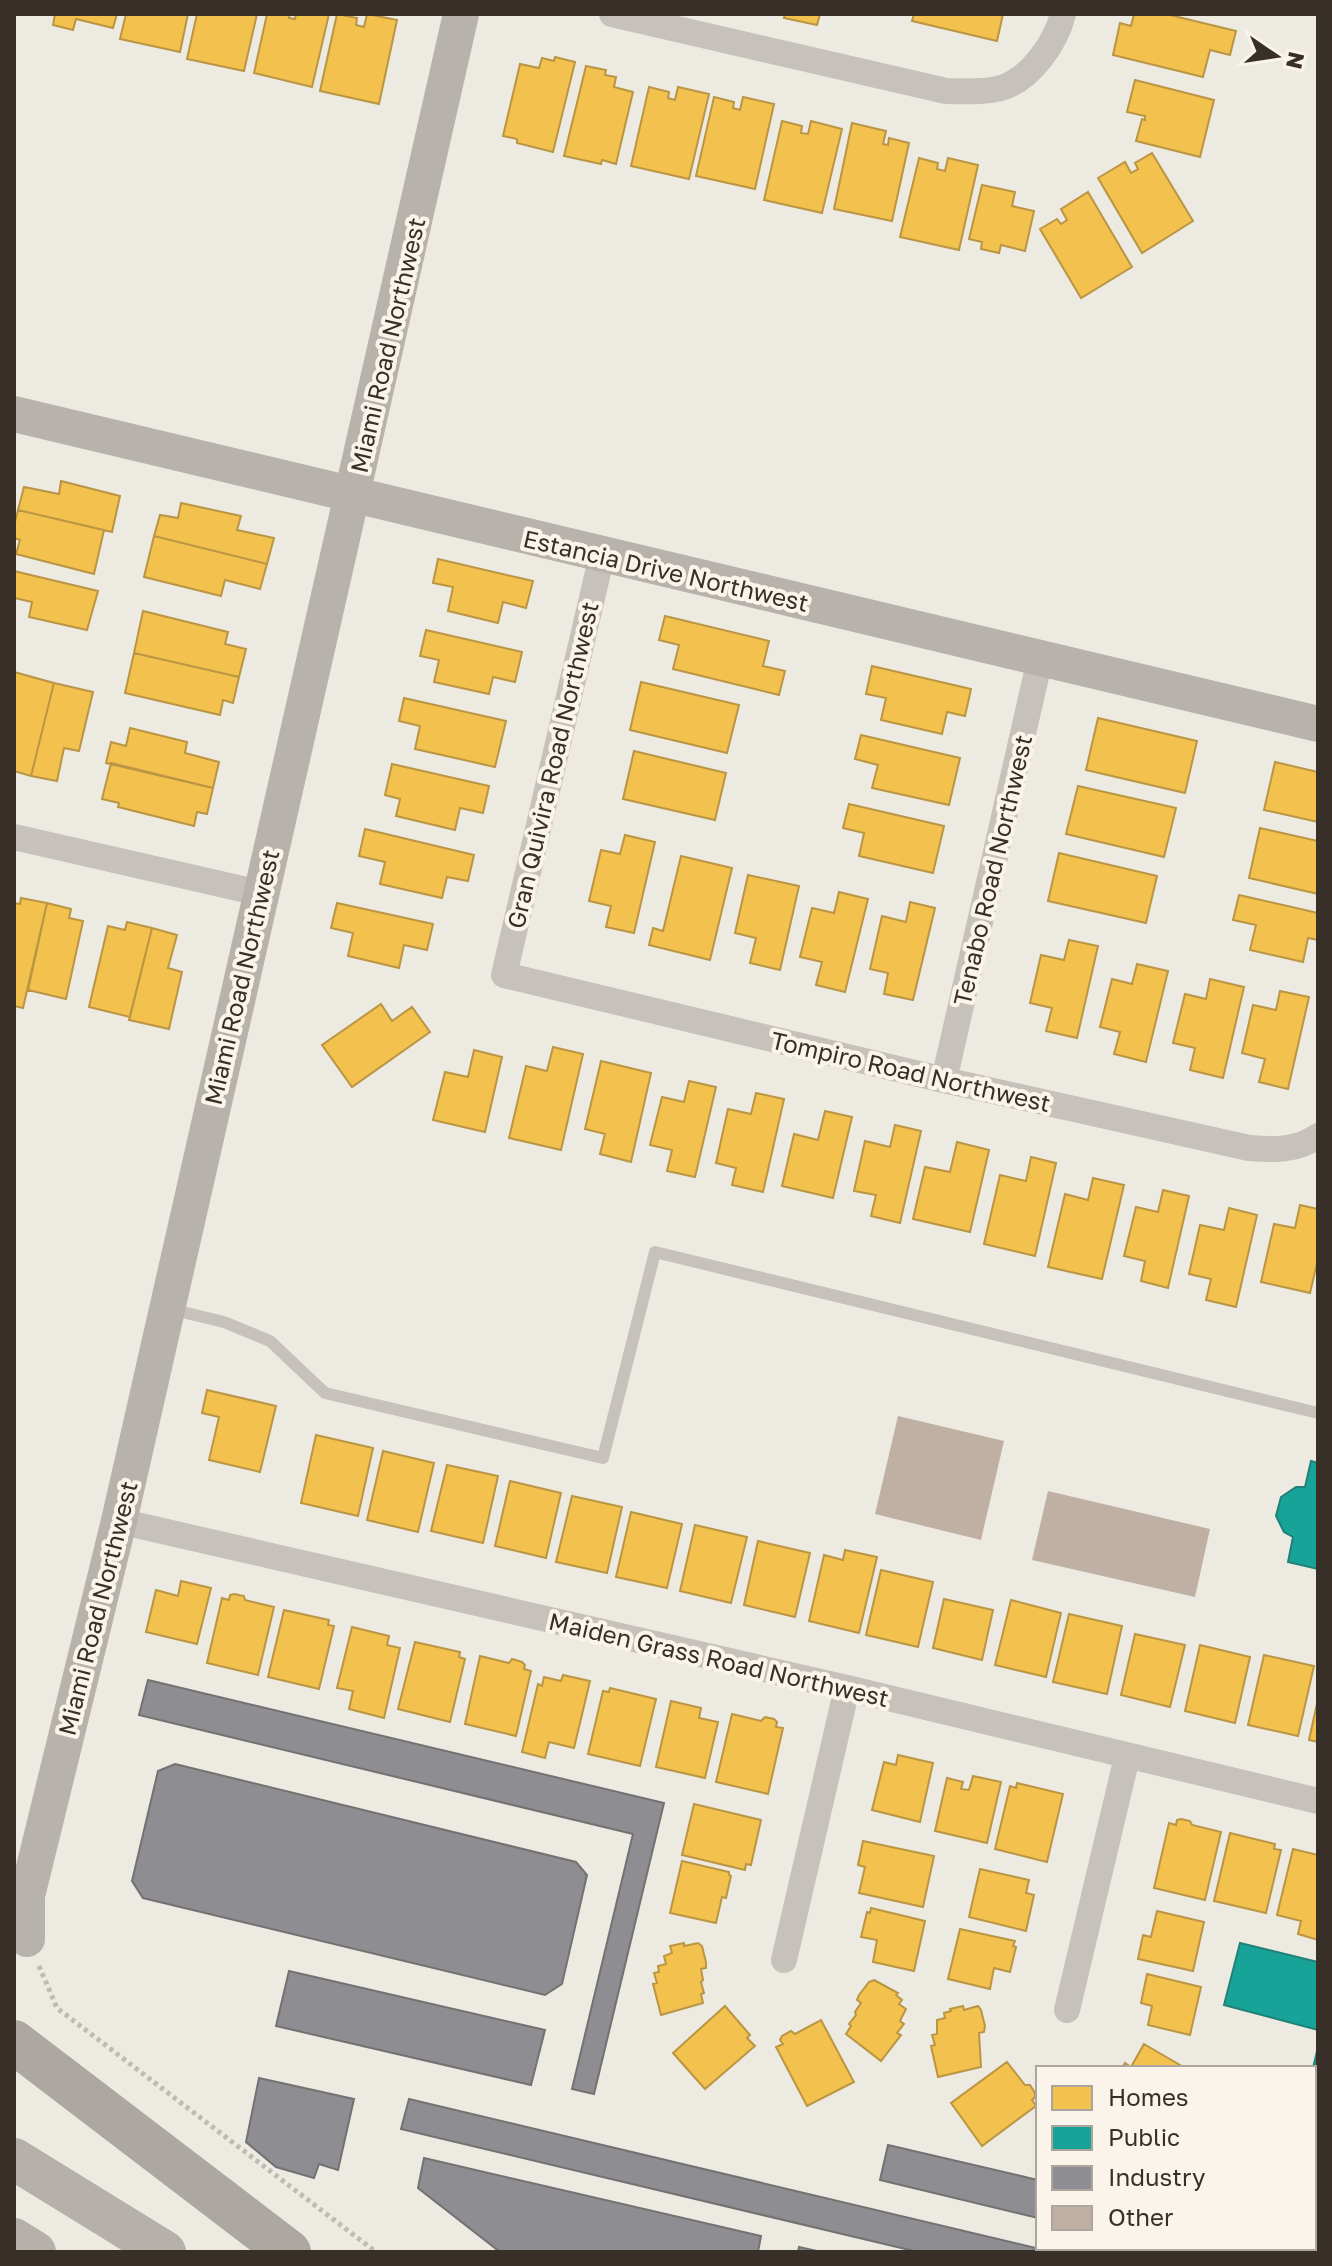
<svg xmlns="http://www.w3.org/2000/svg" width="1332" height="2266" font-family="'Golos Text',sans-serif">
	<style>
		.homes { fill: #f2c14e; stroke: #ba9543; stroke-width: 2 }
		.public { fill: #17a398; stroke: #218077; stroke-width: 2 }
		.industry { fill: #8d8d92; stroke: #747172; stroke-width: 2 }
		.building { fill: #c0b0a4 }
		.lines { fill: none; stroke-linecap: round; stroke-linejoin: round }
		.path { stroke: #bfbab3; stroke-width: 5; stroke-dasharray: 4 4; stroke-linecap: butt }
		.lane { stroke: #c6c1bb; stroke-width: 12 }
		.street { stroke: #c6c1bb; stroke-width: 26 }
		.secondary { stroke: #b7b2ac; stroke-width: 36 }
		.primary { stroke: #b5b0aa; stroke-width: 42 }
		.highway { stroke: #aca8a1; stroke-width: 44 }
		.labels { text-anchor: middle; dominant-baseline: central; stroke-width: 8; stroke-linejoin: round; paint-order: stroke }
		.street-label { font-size: 24px; fill: #382f29; stroke: #faf4ea }
	</style>
	<rect width="100%" height="100%" fill="#edeae2"/>
	<!-- homes -->
	<path class="homes" d="M55,14H117L113,28L76,19L73,30L53,25Z
		M126,14H188L180,52L120,39Z
		M197,14H257L244,71L187,59Z
		M267,14H290L289,18L295,19L296,14H329L312,87L254,73Z
		M337,14L357,18L356,25L364,27L367,14L397,20L379,104L320,91Z
		M785,14H820L817,25L784,18Z
		M914,14H1003L997,41L912,21Z
		M1134,14H1166L1236,31L1230,55L1210,50L1203,77L1113,55L1120,23L1131,26Z
		M555,57L575,62L553,152L517,143V139L503,136L520,64L539,68L542,58L554,61Z
		M586,66L606,70L605,75L616,77L614,87L633,92L616,164L602,160L601,164L564,156Z
		M1135,80L1214,100L1200,157L1136,141L1142,119L1145,120V116L1127,112Z
		M649,87L669,92L668,98L675,100L678,87L709,94L689,179L631,166Z
		M714,97L734,102L733,108L740,110L743,97L774,104L755,189L696,176Z
		M782,121L802,126L801,133L808,134L811,121L842,129L822,213L764,200Z
		M852,123L886,131L883,144L888,145L889,138L909,143L892,221L834,209Z
		M1152,153L1193,221L1142,253L1098,178L1125,162L1131,173L1138,169L1135,163Z
		M919,158L938,163L937,169L945,171L948,158L978,165L959,250L900,237Z
		M982,185L1015,192L1012,206L1034,211L1025,251L1001,245L999,253L981,249L982,242L969,239Z
		M1088,192L1132,267L1081,298L1040,229L1057,219L1061,224L1067,220L1061,209Z
		M61,481L120,496L112,532L18,510L24,487L59,494Z
		M181,503L241,516L237,530L274,538L267,564L154,536L160,515L178,518Z
		M18,510L104,530L94,574L16,554L20,540L14,538V526Z
		M154,536L267,564L260,589L225,580L221,596L144,577Z
		M438,559L533,581L526,608L503,602L498,623L448,611L453,587L433,583Z
		M14,571L98,591L87,630L29,617L32,602L14,598Z
		M143,611L228,632L225,644L246,649L239,677L134,653Z
		M665,616L769,641L763,666L785,671L779,695L673,669L679,645L659,640Z
		M426,630L522,652L515,682L493,677L489,694L434,682L439,660L420,656Z
		M134,653L239,677L233,703L223,700L220,715L125,693Z
		M872,666L971,689L965,716L947,712L942,734L881,720L886,698L866,694Z
		M14,672L54,683L31,776L14,771Z
		M641,682L739,705L727,753L630,730Z
		M54,683L93,692L79,751L64,748L57,781L31,776Z
		M404,698L506,721L495,767L415,749L420,726L399,721Z
		M1098,718L1197,741L1185,793L1086,770Z
		M130,728L187,742L185,753L219,762L213,788L106,763L111,742L126,746Z
		M861,735L960,758L949,805L872,788L878,765L855,759Z
		M634,751L726,773L715,820L623,799Z
		M1275,762L1318,772V822L1264,810Z
		M111,763L213,788L207,814L197,812L194,826L118,807L119,803L102,799Z
		M392,764L489,786L483,813L460,808L455,830L396,816L400,799L385,795Z
		M1078,786L1176,808L1164,857L1066,834Z
		M849,804L944,826L933,873L859,856L864,833L843,828Z
		M1260,828L1318,841V894L1249,878Z
		M365,829L474,855L468,881L447,877L442,898L380,884L385,862L359,856Z
		M625,835L655,842L634,933L606,927L611,906L589,901L601,850L620,854Z
		M1059,853L1157,876L1146,923L1048,901Z
		M681,856L732,868L710,960L649,945L653,928L663,931Z
		M748,875L799,886L780,970L750,963L756,938L735,933Z
		M839,892L868,899L845,992L816,985L822,962L800,957L812,908L834,913Z
		M1239,895L1318,913V940L1308,938L1303,962L1250,950L1256,925L1233,920Z
		M21,898L47,903L23,1008L14,1006V903L20,904Z
		M910,902L935,908L913,1000L884,994L888,973L870,969L882,916L906,922Z
		M47,903L71,909L69,918L83,921L66,999L28,990Z
		M337,903L433,924L427,950L404,945L399,968L348,956L353,933L331,928Z
		M127,922L152,928L130,1017L89,1007L108,926L125,930Z
		M152,928L177,935L168,968L182,972L169,1029L129,1020Z
		M1069,940L1098,946L1077,1038L1046,1031L1052,1008L1030,1003L1041,955L1064,960Z
		M1137,964L1168,971L1146,1062L1114,1054L1120,1032L1100,1027L1112,979L1132,984Z
		M1210,979L1244,987L1223,1078L1190,1070L1195,1048L1173,1043L1185,994L1206,999Z
		M1280,991L1309,997L1288,1089L1259,1082L1265,1059L1242,1053L1253,1005L1276,1010Z
		M381,1004L392,1021L412,1007L430,1032L352,1087L322,1045Z
		M553,1047L583,1054L561,1150L509,1138L526,1066L547,1071Z
		M474,1050L502,1057L485,1132L433,1120L445,1072L468,1077Z
		M601,1061L651,1073L631,1162L600,1154L605,1134L585,1129Z
		M689,1081L716,1087L695,1177L667,1171L672,1150L650,1145L662,1097L684,1102Z
		M756,1093L784,1099L763,1192L732,1185L736,1168L716,1163L728,1109L751,1114Z
		M825,1111L852,1117L833,1198L782,1186L794,1134L818,1140Z
		M895,1125L921,1131L900,1223L871,1216L876,1195L854,1191L865,1141L890,1147Z
		M957,1142L989,1150L970,1232L913,1219L925,1167L950,1172Z
		M1031,1157L1056,1163L1035,1256L984,1244L1000,1175L1026,1181Z
		M1093,1178L1124,1185L1102,1279L1048,1267L1065,1194L1088,1200Z
		M1163,1190L1189,1196L1168,1288L1141,1281L1145,1261L1124,1256L1136,1207L1158,1212Z
		M1300,1205L1318,1209V1259L1310,1293L1261,1282L1274,1224L1295,1228Z
		M1229,1208L1257,1215L1236,1307L1206,1300L1211,1279L1189,1274L1200,1225L1224,1230Z
		M207,1390L276,1406L260,1472L209,1460L219,1417L202,1413Z
		M316,1435L373,1448L358,1516L301,1503Z
		M383,1451L434,1463L418,1532L367,1520Z
		M447,1465L498,1476L483,1543L431,1531Z
		M510,1481L561,1493L546,1558L495,1546Z
		M572,1496L622,1507L607,1573L556,1562Z
		M631,1512L682,1524L667,1588L616,1577Z
		M695,1525L747,1537L731,1603L680,1591Z
		M758,1541L810,1553L795,1617L744,1605Z
		M845,1550L877,1557L859,1633L809,1621L824,1555L843,1560Z
		M881,1570L933,1582L918,1647L866,1635Z
		M181,1581L211,1588L197,1644L146,1632L156,1590L178,1596Z
		M234,1594L244,1596L245,1600L274,1607L258,1675L207,1663L222,1598L229,1600L230,1595Z
		M944,1599L993,1610L982,1660L933,1648Z
		M1011,1600L1061,1613L1046,1677L995,1665Z
		M284,1610L329,1620L328,1625L334,1626L319,1689L268,1677Z
		M1069,1614L1122,1626L1107,1694L1053,1682Z
		M352,1627L389,1636L387,1645L400,1648L384,1718L349,1709L353,1691L337,1688Z
		M1135,1634L1185,1645L1170,1707L1121,1695Z
		M415,1642L460,1652L459,1657L465,1659L450,1722L398,1709Z
		M1200,1645L1250,1657L1235,1723L1185,1711Z
		M1264,1655L1314,1666L1298,1736L1248,1725Z
		M480,1656L509,1663L512,1659L522,1662L525,1665L524,1669L531,1671L516,1736L465,1724Z
		M563,1675L590,1681L574,1748L549,1742L545,1758L522,1752L538,1684L542,1686L544,1677L561,1681Z
		M610,1688L656,1699L640,1766L588,1754L603,1691L609,1692Z
		M1318,1699V1742L1309,1740Z
		M671,1701L701,1708L699,1718L718,1722L705,1778L656,1767Z
		M732,1714L761,1721L765,1717L774,1719L777,1722L776,1727L783,1728L768,1794L716,1782Z
		M898,1755L933,1763L920,1822L872,1810L884,1762L896,1765Z
		M973,1776L1001,1782L987,1843L935,1831L947,1778L963,1782L961,1789L969,1790Z
		M1017,1783L1063,1794L1047,1862L995,1849L1010,1786L1016,1788Z
		M694,1804L761,1820L751,1865L746,1864L745,1870L682,1855Z
		M1181,1819L1190,1821L1192,1825L1221,1832L1205,1900L1154,1888L1169,1823L1176,1825L1177,1820Z
		M1230,1833L1275,1844L1274,1849L1281,1850L1266,1913L1214,1901Z
		M863,1841L934,1856L923,1907L859,1893L865,1867L858,1865Z
		M1293,1849L1318,1855V1940L1298,1934L1301,1921L1277,1915Z
		M682,1861L729,1872V1875L731,1876L726,1898L722,1897L716,1923L670,1913Z
		M980,1869L1029,1880L1026,1893L1034,1895L1026,1931L969,1917Z
		M871,1908L925,1921L914,1971L873,1962L877,1940L861,1937L867,1912L870,1913Z
		M1157,1911L1204,1922L1193,1971L1138,1959L1143,1935L1151,1937Z
		M960,1929L1015,1941L1013,1946L1016,1947L1010,1972L994,1968L990,1989L948,1979Z
		M684,1943V1946L698,1943L702,1946L706,1962V1968L701,1969L703,1980L701,1982L704,1993L701,1994L703,2003L661,2015L653,1984L657,1983L654,1973L659,1972L658,1966L666,1964L664,1956L672,1953L670,1946Z
		M1147,1974L1201,1987L1190,2035L1148,2025L1152,2006L1141,2003Z
		M874,1980L898,1993L896,1995L902,2000L899,2004L906,2009L900,2021L904,2024L897,2033L901,2035L881,2061L846,2034L851,2026L849,2024L856,2015L855,2012L861,2003L857,2000L859,1995L869,1982Z
		M725,2006L750,2035L747,2038L755,2046L705,2089L673,2053Z
		M963,2006L964,2010L978,2006L981,2010L985,2026L984,2032L979,2033L981,2067L938,2077L931,2046L935,2045L932,2035L937,2034V2020L945,2018L944,2013L951,2011L950,2009Z
		M821,2020L854,2082L807,2106L776,2047L783,2044L780,2040L782,2036L791,2031L795,2034Z
		M1144,2044L1185,2068H1122L1125,2063L1131,2067Z
		M1007,2062L1025,2085H1030L1035,2093V2097L1032,2100L1036,2106L982,2146L951,2103Z"/>
	<!-- public -->
	<path class="public" d="M1311,1461L1318,1463V1569L1288,1562L1293,1537L1284,1532L1276,1516L1281,1497L1296,1487H1305Z
		M1240,1943L1318,1962V2030L1224,2005Z
		M1318,2047V2162L1314,2161L1313,2068Z"/>
	<!-- industry -->
	<path class="industry" d="M148,1680L664,1803L594,2094L572,2089L633,1834L139,1715Z
		M175,1764L576,1862L587,1875L562,1984L545,1995L143,1898L132,1881L158,1771Z
		M289,1971L545,2030L531,2085L276,2026Z
		M259,2078L354,2099L338,2170L319,2164L314,2178L276,2167L246,2142Z
		M409,2099L1040,2249V2252H918L401,2129Z
		M888,2145L1038,2180V2218L880,2180Z
		M424,2158L761,2236L758,2252H500L418,2188Z
		M799,2247L821,2252H798Z"/>
	<!-- building -->
	<path class="building" d="M898,1416L1004,1441L981,1540L875,1514Z
		M1048,1491L1210,1529L1195,1597L1032,1560Z"/>
	<g class="lines">
		<!-- path -->
		<path class="path" d="M39,1966L57,2008L376,2252"/>
		<!-- lane -->
		<path class="lane" d="M170,1309L224,1322L270,1341L325,1393L603,1458L655,1252L1318,1413
			M1126,2248L1144,2252"/>
		<!-- street -->
		<path class="street" d="M612,14L946,91C964,91 986,93 1004,87C1032,77 1056,42 1063,14
			M602,555L504,975L944,1080L1249,1148C1273,1150 1297,1151 1318,1136
			M14,837L260,893
			M944,1080L1040,659
			M119,1521L847,1688L1318,1801
			M784,1960L847,1688
			M1067,2010L1127,1757"/>
		<!-- secondary -->
		<path class="secondary" d="M14,414L1318,724
			M27,1939V1896L119,1521L461,14"/>
		<!-- primary -->
		<path class="primary" d="M14,2159L165,2252
			M14,2239L35,2252"/>
		<!-- highway -->
		<path class="highway" d="M14,2042L289,2252"/>
	</g>
	<g class="labels">
		<!-- street labels -->
		<g class="street-label">
			<text transform="translate(387 345) rotate(-77)">Miami Road Northwest</text>
			<text transform="translate(666 570) rotate(13)">Estancia Drive Northwest</text>
			<text transform="translate(552 765) rotate(-77)">Gran Quivira Road Northwest</text>
			<text transform="translate(992 870) rotate(-77)">Tenabo Road Northwest</text>
			<text transform="translate(241 977) rotate(-77)">Miami Road Northwest</text>
			<text transform="translate(911 1071) rotate(13)">Tompiro Road Northwest</text>
			<text transform="translate(97 1608) rotate(-76)">Miami Road Northwest</text>
			<text transform="translate(719 1659) rotate(13)">Maiden Grass Road Northwest</text>
		</g>
	</g>
	<!-- border -->
	<rect width="1332" height="2266" fill="none" stroke="#382f29" stroke-width="32"/>
	<!-- legend -->
	<rect x="1036" y="2066" width="280" height="184" fill="#faf4ea" stroke="#aca59d" stroke-width="2"/>
	<rect x="1052" y="2086" width="40" height="24" fill="#f2c14e" stroke="#aca59d" stroke-width="2"/>
	<text x="1108" y="2106" font-size="24" fill="#382f29">Homes</text>
	<rect x="1052" y="2126" width="40" height="24" fill="#17a398" stroke="#aca59d" stroke-width="2"/>
	<text x="1108" y="2146" font-size="24" fill="#382f29">Public</text>
	<rect x="1052" y="2166" width="40" height="24" fill="#8d8d92" stroke="#aca59d" stroke-width="2"/>
	<text x="1108" y="2186" font-size="24" fill="#382f29">Industry</text>
	<rect x="1052" y="2206" width="40" height="24" fill="#c0b0a4" stroke="#aca59d" stroke-width="2"/>
	<text x="1108" y="2226" font-size="24" fill="#382f29">Other</text>
	<!-- north arrow -->
	<g transform="translate(1276 56) rotate(103)" stroke="#faf4ea" stroke-width="6" paint-order="stroke">
	<path d="M0-6L14 30L0 20L-14 30Z" fill="#382f29"/>
	<text y="-12" font-size="22" font-weight="bold" text-anchor="middle" fill="#382f29">N</text>
	</g>
</svg>
